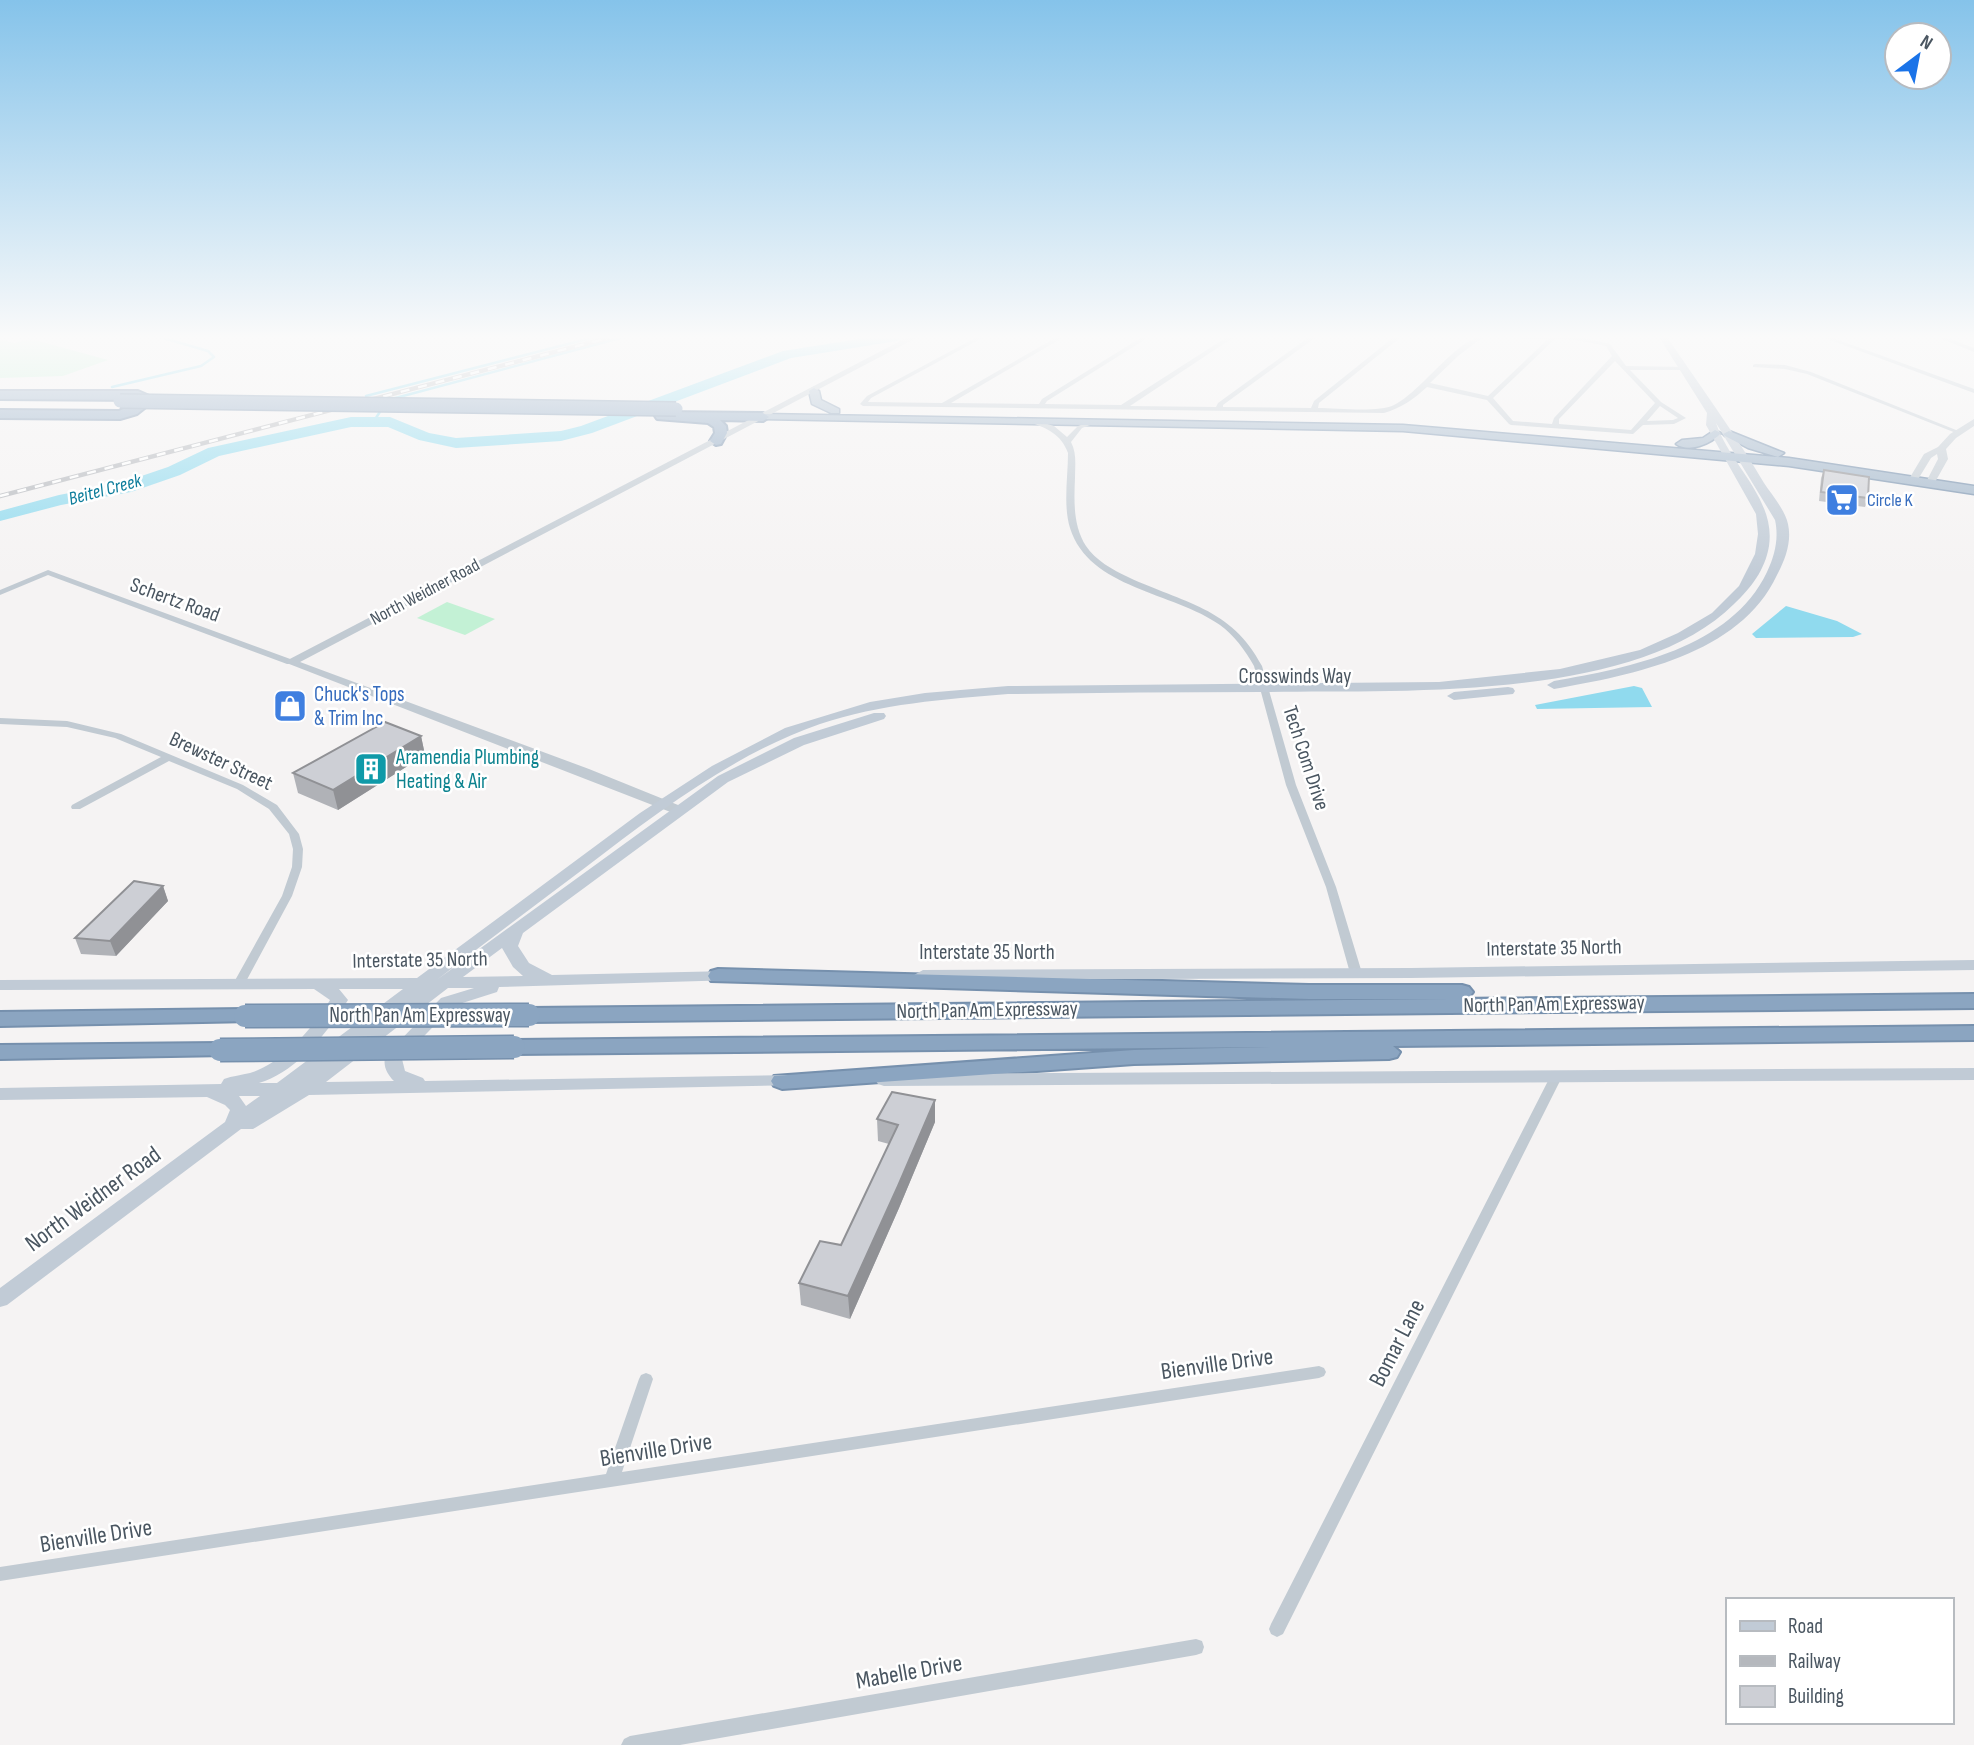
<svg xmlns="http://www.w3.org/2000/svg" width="1974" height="1745" font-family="'Sofia Sans Condensed',sans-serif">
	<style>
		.green { fill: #c3f1d5 }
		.water { fill: #90daee }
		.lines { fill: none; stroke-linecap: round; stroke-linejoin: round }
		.stream { stroke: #90daee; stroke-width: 2.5 }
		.river { fill: #90daee; fill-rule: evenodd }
		.trunk-casing { stroke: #7690ad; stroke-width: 3 }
		.motorway-casing { stroke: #7690ad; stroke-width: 4 }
		.minor { fill: #c1cad2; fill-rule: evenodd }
		.tertiary { fill: #c1cad2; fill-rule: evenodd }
		.secondary { fill: #c1cbd6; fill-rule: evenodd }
		.trunk { fill: #9fb4c9; fill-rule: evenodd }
		.motorway { fill: #8ba5c1; fill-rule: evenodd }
		.rail-casing { stroke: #b5b8bd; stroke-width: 4.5 }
		.rail { stroke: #fff; stroke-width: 2.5; stroke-dasharray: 9; stroke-linecap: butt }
		.motorway-bridge-far1-casing { stroke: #7690ad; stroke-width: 16; stroke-linecap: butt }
		.motorway-bridge-casing { stroke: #7690ad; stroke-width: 25; stroke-linecap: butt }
		.motorway-bridge-far1 { stroke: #8ba5c1; stroke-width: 13 }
		.motorway-bridge { stroke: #8ba5c1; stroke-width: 22 }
		.wall { fill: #b0b2b7 }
		.shaded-wall { fill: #909195 }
		.building { fill: #cdcfd5; stroke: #909195; stroke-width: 2 }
		.labels { text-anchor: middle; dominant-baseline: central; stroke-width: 5; stroke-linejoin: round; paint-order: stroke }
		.far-shop-label { font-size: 18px; fill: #366cbe; stroke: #fff; text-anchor: start }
		.far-street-label { font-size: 18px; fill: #4a5661; stroke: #fff }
		.far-water-label { font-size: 19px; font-style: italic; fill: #0c7c9b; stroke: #fff }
		.street-label { font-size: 21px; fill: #4a5661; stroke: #fff }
		.shop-label { font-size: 21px; fill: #366cbe; stroke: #fff; text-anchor: start }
		.culture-label { font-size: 21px; fill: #0d838f; stroke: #fff; text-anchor: start }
		.near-street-label { font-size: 24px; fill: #4a5661; stroke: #fff }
	</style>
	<rect width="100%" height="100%" fill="#f5f3f3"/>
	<!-- green -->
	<path class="green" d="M0,339L14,343L31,339L108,360L63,376L0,378Z
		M447,602L495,619L465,635L417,618Z"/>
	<!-- water -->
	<path class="water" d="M1786,606L1837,621L1862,634L1853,637L1756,638L1752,634Z
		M1634,686L1642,688L1652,707L1537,709L1535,705Z"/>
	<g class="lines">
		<!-- stream -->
		<path class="stream" d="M112,387L201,366L214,357L208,351L160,337
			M366,396L595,337
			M388,400L624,337
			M374,421L383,407"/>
		<!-- river -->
		<path class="river" d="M871,337H904L897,341L791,358L592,433L561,441L456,448L419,440L388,427H351L219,456L180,475L131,492L61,505L0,521V511L59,495L121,483L168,467L208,448L351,417H390L429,433L456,438L561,431L581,426L783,351Z"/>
		<defs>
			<path id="trunk" d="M814,388L819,391L821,400L839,409V413H831L812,404L809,391Z
				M763,414L1403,425L1789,458L1974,486V494L1789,466L1403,431L759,419V415Z
				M1715,430L1721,433C1711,444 1689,453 1676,444L1682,440L1703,438Z
				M1729,431L1784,453L1778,457L1748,448L1725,436L1723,434Z"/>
			<path id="motorway" d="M0,391H138L156,399L137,414L120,419L0,418V410L119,411L141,400L0,399Z
				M661,412L763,413L769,417L763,421L720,420L726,426L727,433L721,444L716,445L710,441L715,433L714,427L708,423L657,419L655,416Z
				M718,969L1309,985H1462L1469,987L1473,992L1469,997L1462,999H1309L711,981L708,976L711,971Z
				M1974,994V1008L529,1022L521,1020L518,1015L521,1010L529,1008Z
				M245,1009L253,1011L256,1016L253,1021L0,1026V1012Z
				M1974,1026V1040L1393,1046L1400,1052L1397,1057L1389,1059L1134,1064L782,1089L774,1086L771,1081L774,1076L1134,1050L1270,1047L514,1054L506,1052L503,1047L506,1042L514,1040Z
				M220,1043L228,1045L231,1050L228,1055L0,1059V1045Z"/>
		</defs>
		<!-- trunk casing -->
		<use href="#trunk" class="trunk-casing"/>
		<!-- motorway casing -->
		<use href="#motorway" class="motorway-casing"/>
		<!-- minor -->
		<path class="minor" d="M977,337H984L871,398L868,402L942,403L1057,337H1064L951,403L1039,404L1042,399L1142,337H1149L1047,401L1045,404L1121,405L1227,337H1234L1130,406L1216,407L1218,403L1309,337H1316L1223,405V407L1311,408L1314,401L1394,337H1401L1319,403L1318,408C1337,408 1378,413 1394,405C1420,393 1459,336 1483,337L1458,356L1430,383L1488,396L1548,339H1521L1518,337H1579L1610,344L1626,366L1686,367L1687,368L1684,370H1630L1661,402L1686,418L1674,424L1643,425L1633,434L1511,425L1509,424L1487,400L1427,387C1414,399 1401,408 1384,413L863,406L860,404L867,396ZM1555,339L1576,340L1606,346L1612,356L1554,418L1552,424L1513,421L1493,398ZM1615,361L1655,403L1631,430L1559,424V419ZM1660,406L1678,418L1673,420L1647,421Z
			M1822,337H1830L1974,389V393Z
			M1937,337H1945L1974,348V352Z
			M1755,364L1785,365L1811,372L1961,432L1956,433L1807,374L1785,369L1753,367V365Z
			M1031,419L1054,426L1067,437L1078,426L1095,420L1098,422L1082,428L1071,442C1077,454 1075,465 1075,478C1074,501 1073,526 1086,546C1095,560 1113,570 1128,577C1183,603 1231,607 1262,666L1296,785L1336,887L1362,973L1360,976H1352L1350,973L1326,887L1286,785L1254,666C1245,650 1234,635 1220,625C1174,592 1089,589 1070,528C1063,505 1068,477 1068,453C1061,434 1047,428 1029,422L1028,421Z
			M48,570L293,660L294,662L293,664H287L48,575L0,595V590Z
			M0,718L67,721L121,734L243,785L277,805L299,834L303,849L302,867L292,896L243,987H235L233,984L282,896L292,867L293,849L289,834L269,809L237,789L169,761L80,809H72L71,807L72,805L161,757L115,738L67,727L0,724Z
			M1556,1073L1560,1074L1562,1077L1283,1634L1277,1637L1271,1634L1269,1629L1271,1624L1550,1077L1552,1074Z
			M1319,1366L1324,1368L1326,1372L1324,1376L1319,1378L0,1581V1567L606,1474L639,1379L641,1375L646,1373L651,1375L653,1379L622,1472Z
			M1196,1639L1202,1641L1204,1647L1202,1653L1196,1655L680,1745H621L624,1739L630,1736Z"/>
		<!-- tertiary -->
		<path class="tertiary" d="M908,337H918L300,662L589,769L683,807L685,810L683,813H673L284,662Z
			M1974,419V426L1956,438L1946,449L1948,459L1934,484L1926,482L1938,459L1937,454L1931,458L1917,481H1911L1909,479L1924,454L1938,447L1950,434Z"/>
		<!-- secondary -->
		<path class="secondary" d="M1659,337H1667C1700,386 1734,432 1764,483C1772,495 1785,510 1788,524C1792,542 1785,560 1777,575C1740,655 1632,675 1554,689L1547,685L1554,681C1629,668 1731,648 1767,572C1775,555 1779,538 1775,520L1716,423C1730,465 1776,499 1769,546C1765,570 1751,588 1734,604C1635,703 1394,690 1262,692C1177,692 1093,693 1008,694C945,699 880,704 820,724C734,754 658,812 586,867C537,904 487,941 438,979L718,776L794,738L874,713H884L886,716L884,719L804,745L728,782L523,933L518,946L529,963L552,975L729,971L738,976L735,980L499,987L497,992L453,1006L402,1059L405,1071L423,1078L425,1081L792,1075L798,1077L801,1081L798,1085L309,1095L253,1129H241L7,1305L0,1307V1288L225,1122L230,1110L225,1105L207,1097L0,1100V1088L221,1084L224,1079C232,1076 242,1075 250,1073C283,1063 313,1028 330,1000L314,989L0,990V980L417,978L640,813L712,766L785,728L870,702L925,693L1008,686L1439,682L1560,669L1640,650L1678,633L1712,613L1739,586L1755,554L1758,534L1756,514L1706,425L1707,413ZM502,948L513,967L523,976L463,977ZM448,988H474L441,998L387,1054C381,1063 387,1074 394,1081L326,1082ZM339,989H403L277,1083H259C298,1071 327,1033 348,1000ZM239,1096H260L246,1106Z
			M1508,687L1513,688L1515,691L1513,694L1454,700L1447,696L1454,692Z
			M1974,960V970L1411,978L923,980L914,975L923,970L1411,968Z
			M1974,1068V1080L884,1086L878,1084L875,1080L878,1076L884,1074Z"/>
		<!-- trunk -->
		<use href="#trunk" class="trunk"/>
		<!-- motorway -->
		<use href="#motorway" class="motorway"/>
		<defs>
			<path id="rail" d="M0,496L612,337"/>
		</defs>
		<!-- rail casing -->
		<use href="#rail" class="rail-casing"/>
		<!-- rail -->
		<use href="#rail" class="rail"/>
		<defs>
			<path id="motorway-bridge-far1" d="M120,401L676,409"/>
			<path id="motorway-bridge" d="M245,1016L529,1015
				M220,1050L514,1047"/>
		</defs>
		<!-- motorway-bridge-far1 casing -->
		<use href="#motorway-bridge-far1" class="motorway-bridge-far1-casing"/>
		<!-- motorway-bridge casing -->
		<use href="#motorway-bridge" class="motorway-bridge-casing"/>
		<!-- motorway-bridge-far1 -->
		<use href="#motorway-bridge-far1" class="motorway-bridge-far1"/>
		<!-- motorway-bridge -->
		<use href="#motorway-bridge" class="motorway-bridge"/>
	</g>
	<!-- wall -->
	<path class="wall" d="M1824,470L1868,498L1865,507L1819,501L1821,478Z
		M421,736L425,755L338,810L298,793L293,773Z
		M163,886L168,901L116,956L81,954L75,938Z
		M935,1100V1122L899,1208L850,1319L801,1305L799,1283L841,1245L889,1144L878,1141L877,1119Z"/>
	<!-- shaded-wall -->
	<path class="shaded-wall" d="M421,736L425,755L338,810L333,790Z
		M163,886L168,901L116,956L110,941Z
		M935,1100V1122L899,1208L850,1319L848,1296Z"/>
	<!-- building -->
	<path class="building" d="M1824,470L1869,477L1868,498L1821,492Z
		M385,722L421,736L333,790L293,773Z
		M134,881L163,886L110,941L75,938Z
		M892,1092L935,1100L898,1186L848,1296L799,1283L820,1241L841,1245L898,1125L877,1119Z"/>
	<!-- sky -->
	<linearGradient id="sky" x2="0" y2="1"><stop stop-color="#85c3ea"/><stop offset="0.58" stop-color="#fafafa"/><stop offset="1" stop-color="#fafafa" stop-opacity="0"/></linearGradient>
	<rect width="1974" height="581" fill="url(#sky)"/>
	<!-- icons -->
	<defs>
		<symbol id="supermarket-square" viewBox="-11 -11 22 22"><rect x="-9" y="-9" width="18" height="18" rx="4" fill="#3f7fe0" stroke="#fff"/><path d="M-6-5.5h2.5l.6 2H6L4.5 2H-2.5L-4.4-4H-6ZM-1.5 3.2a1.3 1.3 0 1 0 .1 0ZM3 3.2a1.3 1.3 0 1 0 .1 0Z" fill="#fff"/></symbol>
		<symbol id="shop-square" viewBox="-11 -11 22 22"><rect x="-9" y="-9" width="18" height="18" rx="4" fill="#3f7fe0" stroke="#fff"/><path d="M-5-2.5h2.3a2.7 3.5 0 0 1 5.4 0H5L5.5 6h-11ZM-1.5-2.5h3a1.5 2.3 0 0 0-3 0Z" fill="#fff"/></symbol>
		<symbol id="building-square" viewBox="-11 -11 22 22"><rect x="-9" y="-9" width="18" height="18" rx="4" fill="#0f9aa8" stroke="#fff"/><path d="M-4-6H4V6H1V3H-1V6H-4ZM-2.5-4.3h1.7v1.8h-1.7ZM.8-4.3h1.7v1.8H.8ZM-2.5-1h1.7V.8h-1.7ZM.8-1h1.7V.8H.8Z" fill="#fff"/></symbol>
	</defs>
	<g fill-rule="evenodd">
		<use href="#supermarket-square" x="1823" y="481" width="38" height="38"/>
		<use href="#shop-square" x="271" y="687" width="38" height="38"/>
		<use href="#building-square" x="352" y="750" width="38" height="38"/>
	</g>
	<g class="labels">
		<!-- far-shop labels -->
		<g class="far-shop-label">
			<text x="1867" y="500">Circle K</text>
		</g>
		<!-- far-street labels -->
		<g class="far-street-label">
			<text transform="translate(425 592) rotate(-28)">North Weidner Road</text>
		</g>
		<!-- far-water labels -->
		<g class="far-water-label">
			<text transform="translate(105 490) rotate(-15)">Beitel Creek</text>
		</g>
		<!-- street labels -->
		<g class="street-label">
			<text transform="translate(175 600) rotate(20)">Schertz Road</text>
			<text x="1295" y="676">Crosswinds Way</text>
			<text transform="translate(1306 758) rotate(72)">Tech Com Drive</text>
			<text transform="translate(221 761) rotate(25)">Brewster Street</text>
			<text transform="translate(1554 948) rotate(-1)">Interstate 35 North</text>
			<text x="987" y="952">Interstate 35 North</text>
			<text transform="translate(420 960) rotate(-1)">Interstate 35 North</text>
			<text transform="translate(1554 1004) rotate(-1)">North Pan Am Expressway</text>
			<text transform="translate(987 1010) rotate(-1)">North Pan Am Expressway</text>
			<text x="420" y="1015">North Pan Am Expressway</text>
		</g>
		<!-- shop labels -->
		<g class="shop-label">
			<text x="314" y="694">Chuck's Tops<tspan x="314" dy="24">&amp; Trim Inc</tspan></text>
		</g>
		<!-- culture labels -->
		<g class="culture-label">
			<text x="396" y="757">Aramendia Plumbing<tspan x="396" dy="24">Heating &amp; Air</tspan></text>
		</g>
		<!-- near-street labels -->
		<g class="near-street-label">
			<text transform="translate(93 1199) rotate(-36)">North Weidner Road</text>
			<text transform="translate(1397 1343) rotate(-63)">Bomar Lane</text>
			<text transform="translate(1217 1364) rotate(-8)">Bienville Drive</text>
			<text transform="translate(656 1450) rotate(-9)">Bienville Drive</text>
			<text transform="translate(96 1536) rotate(-9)">Bienville Drive</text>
			<text transform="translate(909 1672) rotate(-10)">Mabelle Drive</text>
		</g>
	</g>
	<!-- legend -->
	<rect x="1726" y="1598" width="228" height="126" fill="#ffffff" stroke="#b7bbc0" stroke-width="2"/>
	<rect x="1740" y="1621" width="35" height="10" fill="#c1cbd6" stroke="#b7bbc0" stroke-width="2"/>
	<text x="1788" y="1633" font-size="21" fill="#4a5661">Road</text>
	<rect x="1740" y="1656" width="35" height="10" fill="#b5b8bd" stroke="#b7bbc0" stroke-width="2"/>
	<text x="1788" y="1668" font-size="21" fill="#4a5661">Railway</text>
	<rect x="1740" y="1686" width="35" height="21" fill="#cdcfd5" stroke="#b7bbc0" stroke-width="2"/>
	<text x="1788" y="1703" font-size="21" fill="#4a5661">Building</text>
	<!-- north arrow -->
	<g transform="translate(1918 56) rotate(32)"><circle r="33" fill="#ffffff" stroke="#b7bbc0" stroke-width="2"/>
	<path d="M0-5L12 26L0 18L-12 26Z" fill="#1a73e8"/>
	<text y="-10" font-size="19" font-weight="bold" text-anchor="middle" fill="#4a5661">N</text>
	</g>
</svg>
